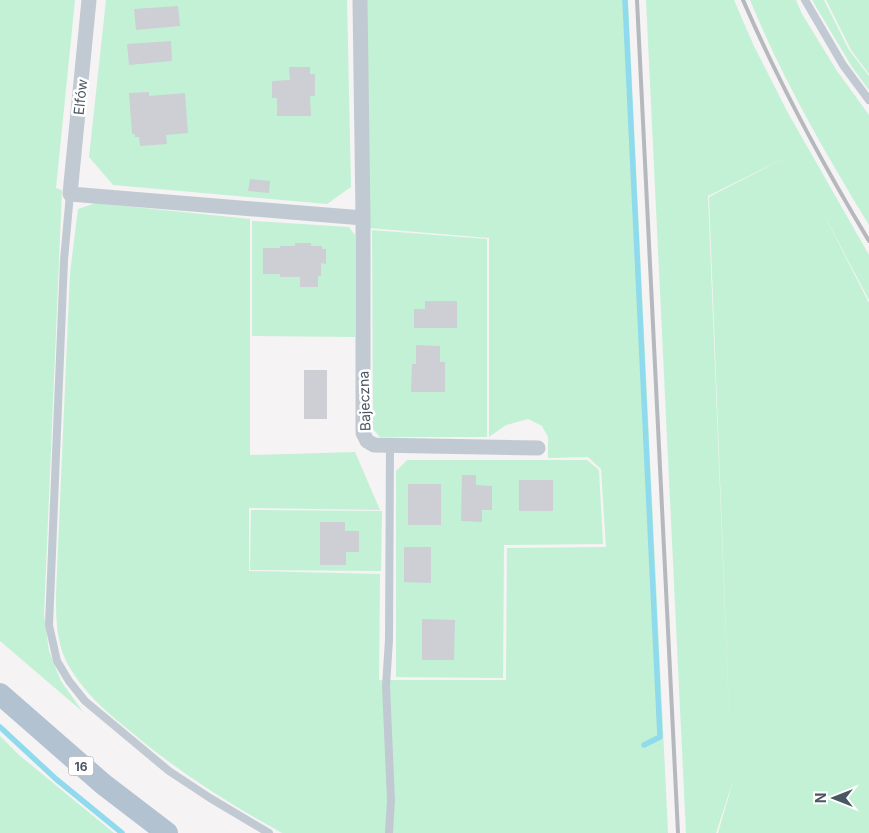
<svg xmlns="http://www.w3.org/2000/svg" width="869" height="833" font-family="Inter,sans-serif">
	<style>
		.green { fill: #c3f1d5 }
		.lines { fill: none; stroke-linecap: round; stroke-linejoin: round }
		.stream { stroke: #90daee; stroke-width: 5.5 }
		.building { fill: #cdcfd5 }
		.service { stroke: #c1cad2; stroke-width: 8 }
		.minor { stroke: #c1cad2; stroke-width: 15 }
		.primary { stroke: #b3c2d1; stroke-width: 22 }
		.rail { stroke: #b5b8bd; stroke-width: 4 }
		.labels { text-anchor: middle; dominant-baseline: central; stroke-width: 5; stroke-linejoin: round; paint-order: stroke }
		.shield { fill: #fff; stroke: #808990; stroke-width: 1 }
		.shield-label { font-size: 12px; font-weight: bold; fill: #4a5661 }
		.street-label { font-size: 14px; fill: #4a5661; stroke: #fff }
	</style>
	<rect width="100%" height="100%" fill="#f5f3f3"/>
	<!-- green -->
	<path class="green" d="M0,0H75L56,188L62,190L44,615L49,651L61,681L83,712L0,641Z
		M106,0H347L351,187L327,204L113,185L89,157Z
		M366,0H628L668,833H282C228,803 177,771 130,731C105,711 81,690 66,661C56,639 56,617 56,594L70,273L78,209L96,203L250,219V455L355,452L380,510L249,508V571L380,574L379,680H506L507,548L606,547L601,469L588,457L548,458V437L542,426L528,419L506,425L489,437V238L369,228Z
		M646,0H734L753,44L788,113L869,255V300L821,209L869,303V833H718L732,785L709,197L793,154L708,196L732,784L716,833H686Z
		M750,0H796L802,14L837,71L869,115V225C825,153 782,78 750,0Z
		M812,0H824L849,50L869,76V90L852,67Z
		M826,0H869V74L851,50Z
		M252,221L349,227L355,235V337L252,336Z
		M372,230L487,239V437H380L373,429Z
		M407,460H587L599,470L603,544L504,545L503,678L396,677V471Z
		M251,510L382,511L381,571L250,570Z
		M0,736L19,755L114,833H0Z"/>
	<g class="lines">
		<!-- stream -->
		<path class="stream" d="M625,0L660,737L644,745
			M0,727L56,779L122,833"/>
	</g>
	<!-- building -->
	<path class="building" d="M178,6L180,26L136,30L134,9Z
		M171,41L172,61L129,65L127,44Z
		M289,67H310V74H315V96H310L311,116H277V98H272V81L290,80Z
		M149,92V96L185,93L188,133L166,135L167,144L140,146L139,137H135V134H132L129,93Z
		M250,179L270,181L269,193L248,191Z
		M295,243H311V246H322V249H326V264L321,263V276H318V287H300V277H280V274H263V248H280V246H295Z
		M425,301H457V328H414V309H425Z
		M416,345L440,346V362H445V392H411L412,364H416Z
		M304,370H327V419H304Z
		M462,475H476V485L492,486V510H482V522L461,521Z
		M519,480H553V511H519Z
		M408,484H441V525H408Z
		M320,522H345V531H359V552H346V565H320Z
		M404,547H431V583L404,582Z
		M422,619L455,620L454,660H422Z"/>
	<g class="lines">
		<!-- service -->
		<path class="service" d="M805,0L843,65L869,100
			M70,194L64,260L49,625L57,661L69,681L85,701L169,771L210,798L269,833
			M389,833L391,800L386,686L389,640L390,446"/>
		<!-- minor -->
		<path class="minor" d="M89,0L70,194L363,218L360,0
			M363,218V433L367,441L374,445L538,448"/>
		<!-- primary -->
		<path class="primary" d="M0,694L103,784L167,833"/>
		<!-- rail -->
		<path class="rail" d="M637,0L678,833
			M743,0C779,83 822,163 869,241"/>
	</g>
	<g class="labels">
		<!-- shield labels -->
		<rect class="shield" x="68.5" y="756.5" width="25" height="19" rx="4"/>
		<g class="shield-label">
			<text x="81" y="766">16</text>
		</g>
		<!-- street labels -->
		<g class="street-label">
			<text transform="translate(80 97) rotate(-84)">Elfów</text>
			<text transform="translate(364 401) rotate(-92)">Bajeczna</text>
		</g>
	</g>
	<!-- north arrow -->
	<g transform="translate(834 798) rotate(270)" stroke="#ffffff" stroke-width="4" paint-order="stroke">
	<path d="M0-4L9 19L0 12L-9 19Z" fill="#4a5661"/>
	<text y="-8" font-size="14" font-weight="bold" text-anchor="middle" fill="#4a5661">N</text>
	</g>
</svg>
